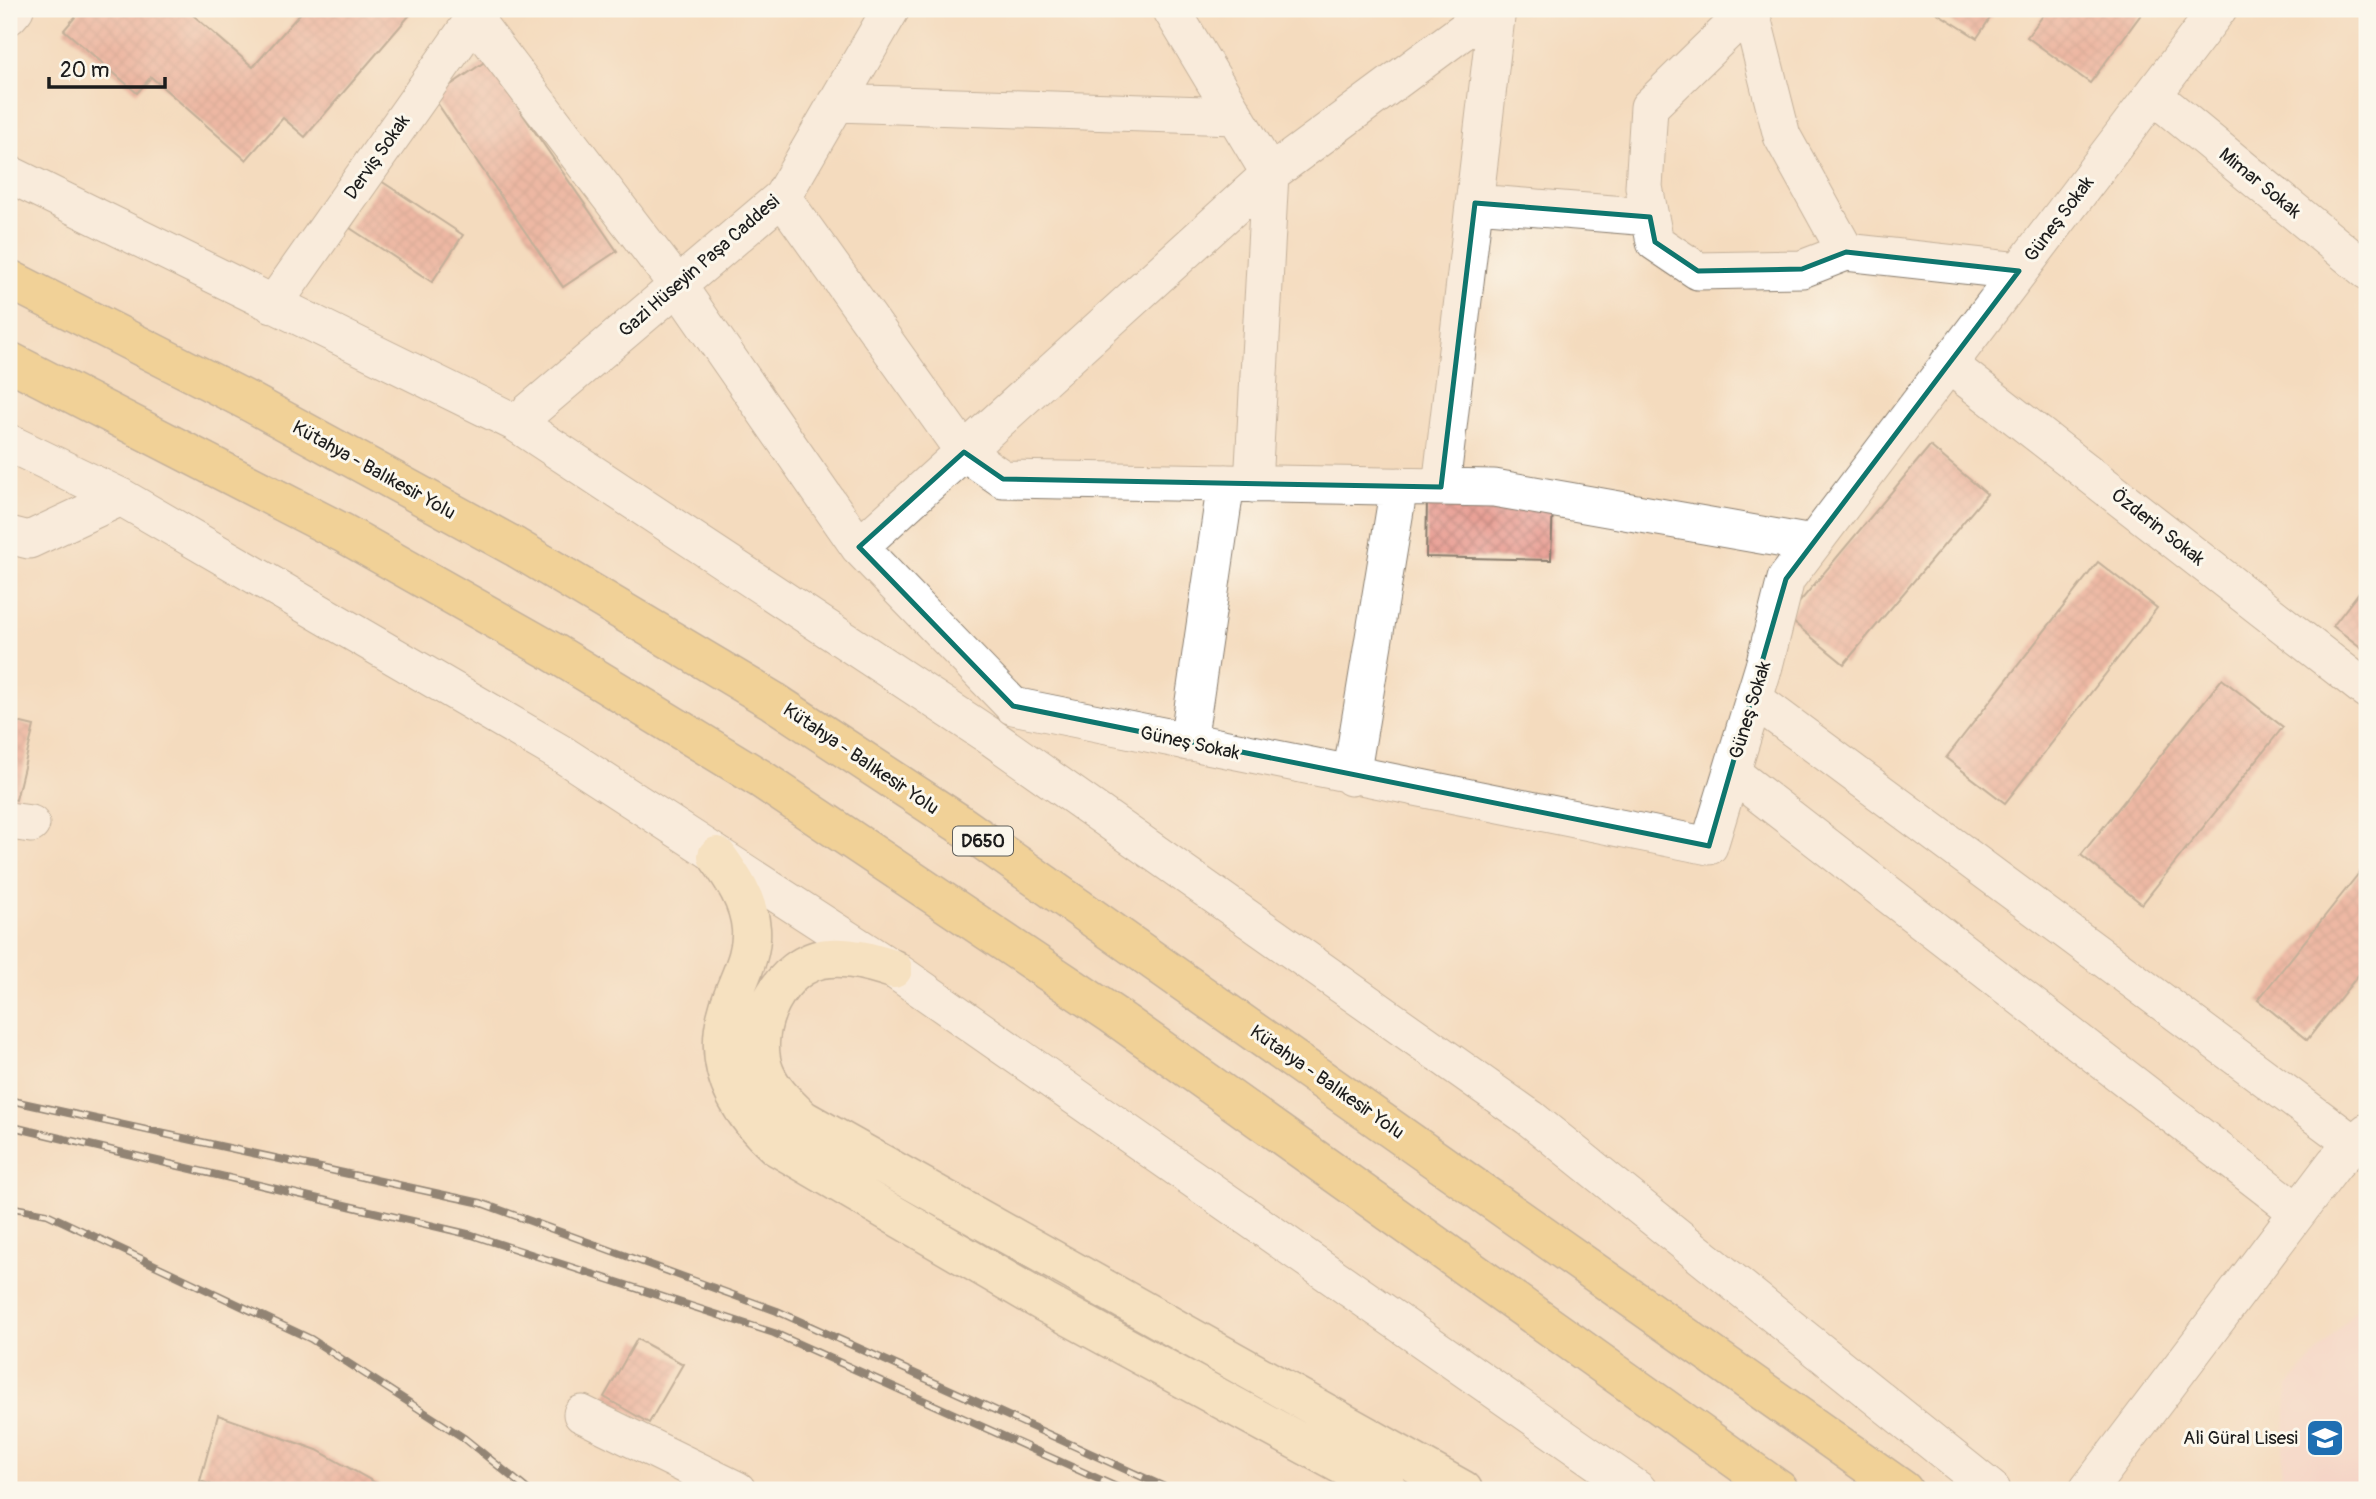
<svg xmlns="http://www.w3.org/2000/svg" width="2376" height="1499" font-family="Pangolin,sans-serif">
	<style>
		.built { fill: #f7cfd2 }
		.building { fill: url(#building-cross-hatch) }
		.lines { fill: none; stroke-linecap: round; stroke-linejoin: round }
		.minor-casing { stroke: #887c6d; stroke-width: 39 }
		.secondary-casing { stroke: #887c6d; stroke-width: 41 }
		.trunk-casing { stroke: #887c6d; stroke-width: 41 }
		.minor { stroke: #fff; stroke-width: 37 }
		.secondary { stroke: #f8e8c3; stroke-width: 38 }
		.trunk { stroke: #edc569; stroke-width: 38 }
		.rail-casing { stroke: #1c1c1c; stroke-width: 8 }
		.rail { stroke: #fbf7ec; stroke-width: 5; stroke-dasharray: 16; stroke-linecap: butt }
		.marked { fill: none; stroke: #0f766e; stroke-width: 5; stroke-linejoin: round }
		.labels { text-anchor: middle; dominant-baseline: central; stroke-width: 6; stroke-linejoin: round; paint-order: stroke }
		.shield { fill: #fbf7ec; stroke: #5f5e5a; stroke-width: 2 }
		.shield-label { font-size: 18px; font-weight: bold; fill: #1c1c1c }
		.street-label { font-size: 19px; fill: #1c1c1c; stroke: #fbf7ec }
		.poi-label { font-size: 19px; fill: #1c1c1c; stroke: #fbf7ec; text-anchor: end }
	</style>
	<defs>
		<pattern id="building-cross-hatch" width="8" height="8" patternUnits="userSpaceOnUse" patternTransform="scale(1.75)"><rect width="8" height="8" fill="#e58e84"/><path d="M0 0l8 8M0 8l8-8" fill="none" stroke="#b9736b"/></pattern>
	</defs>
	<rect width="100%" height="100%" fill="#fbf7ec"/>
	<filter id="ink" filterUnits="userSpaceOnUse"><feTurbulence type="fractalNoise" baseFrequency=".0143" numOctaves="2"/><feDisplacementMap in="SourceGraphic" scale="14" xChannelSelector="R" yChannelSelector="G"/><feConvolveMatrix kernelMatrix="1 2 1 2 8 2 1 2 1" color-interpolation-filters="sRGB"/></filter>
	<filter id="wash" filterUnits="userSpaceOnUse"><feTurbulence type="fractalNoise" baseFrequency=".00686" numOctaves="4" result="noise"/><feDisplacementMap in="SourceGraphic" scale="28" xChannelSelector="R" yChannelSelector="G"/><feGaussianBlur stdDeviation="1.57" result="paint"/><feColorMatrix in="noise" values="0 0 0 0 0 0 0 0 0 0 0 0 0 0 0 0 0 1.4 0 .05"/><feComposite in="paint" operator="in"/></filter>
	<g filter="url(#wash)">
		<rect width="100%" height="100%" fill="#f4dbbe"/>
		<!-- built -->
		<path class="built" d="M2367,1297V1490H2280L2288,1386Z"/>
		<g id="blocks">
			<!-- building -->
			<path class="building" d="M82,9H186L253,67L304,9H415L305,137L283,118L246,160L151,77L137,93L64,30Z
				M1931,9H1996L1977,38Z
				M2048,9H2145L2090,83L2027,37Z
				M486,61L617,251L563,287L433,97Z
				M381,181L463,235L432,282L350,228Z
				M1930,446L1987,494L1844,664L1787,617Z
				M1427,498L1553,501L1551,560L1426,557Z
				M2098,562L2157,608L2005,803L1946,758Z
				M2367,582V652L2333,626Z
				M2222,679L2283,727L2142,904L2081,855Z
				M9,720L34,726L16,800L9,799Z
				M2367,863V964L2307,1040L2258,1000Z
				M637,1339L683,1364L649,1423L604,1397Z
				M218,1415L317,1450L388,1490H228L200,1481Z"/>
		</g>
	</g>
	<g filter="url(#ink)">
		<use href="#blocks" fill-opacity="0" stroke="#887c6d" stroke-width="2"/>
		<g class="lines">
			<defs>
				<path id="minor" d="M1171,9L1270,174L1253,484
					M1750,9L1649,107L1644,187L1655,242L1698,271L1802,269L1846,252
					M1750,9L1782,136L1846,252L2019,271
					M9,16L15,9
					M474,19L678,286L859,547L1013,706L1709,846L1764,666L1786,579L2218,9
					M2153,95L2367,271
					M836,103L1235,116
					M9,174L516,423L991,737L1530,1118L1992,1490
					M782,197L964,452L1003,479L1494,488L1812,544
					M1475,203L1650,217
					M273,305L481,9
					M1948,364L2367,690
					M516,423L782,197L891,9
					M9,443L121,497L562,754L893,969L1638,1490
					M1441,487L1497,9
					M9,535L29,540L121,497
					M859,547L1270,174L1493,9
					M1754,699L2354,1144
					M1188,742L1226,483
					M1732,773L2298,1212
					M1351,777L1399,486
					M9,821L31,824
					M582,1414L737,1490
					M2088,1490L2335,1163L2367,1132"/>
				<path id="secondary" d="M717,856C733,878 749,901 751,929C753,957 737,981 729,1007C711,1064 735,1109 776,1146L1045,1303L1388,1490
					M893,969C873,963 851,956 830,958C779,961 747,1030 765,1073C773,1092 788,1105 802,1119L1463,1490"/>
				<path id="trunk" d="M9,279L248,401L515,547L773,701L957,822L1903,1490
					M9,361L343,533L553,652L761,779L1113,1015L1779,1490"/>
			</defs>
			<!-- minor casing -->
			<use href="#minor" class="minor-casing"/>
			<!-- secondary casing -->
			<use href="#secondary" class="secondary-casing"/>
			<!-- trunk casing -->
			<use href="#trunk" class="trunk-casing"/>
			<!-- minor -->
			<use href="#minor" class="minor"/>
			<!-- secondary -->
			<use href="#secondary" class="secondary"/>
			<!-- trunk -->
			<use href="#trunk" class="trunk"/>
			<defs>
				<path id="rail" d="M9,1100L481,1203L777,1311L1171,1490
					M9,1126L472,1235L774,1333L1123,1490
					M9,1207L47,1214L311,1339L464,1438L528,1490"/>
			</defs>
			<!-- rail casing -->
			<use href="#rail" class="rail-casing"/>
			<!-- rail -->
			<use href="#rail" class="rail"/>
		</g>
	</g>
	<!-- marked area -->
	<path d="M0 0H2376V1499H0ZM1475,203L1650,217L1655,242L1698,271L1802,269L1846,252L2019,271L1786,579L1709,846L1013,706L859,547L964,452L1003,479L1441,487Z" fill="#f4dbbe" fill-opacity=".55" fill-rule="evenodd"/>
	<path class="marked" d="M1475,203L1650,217L1655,242L1698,271L1802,269L1846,252L2019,271L1786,579L1709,846L1013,706L859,547L964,452L1003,479L1441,487Z"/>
	<!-- icons -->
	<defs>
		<symbol id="school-square" viewBox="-11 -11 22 22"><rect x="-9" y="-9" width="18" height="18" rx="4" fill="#1f6fb2" stroke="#fbf7ec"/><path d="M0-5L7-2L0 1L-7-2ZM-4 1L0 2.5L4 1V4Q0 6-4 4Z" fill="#fff"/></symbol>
	</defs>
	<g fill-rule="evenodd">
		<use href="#school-square" x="2303" y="1416" width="44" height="44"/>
	</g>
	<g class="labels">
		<!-- shield labels -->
		<rect class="shield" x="953" y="826.5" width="60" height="29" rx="5"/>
		<g class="shield-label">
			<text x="983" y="841">D650</text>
		</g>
		<!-- street labels -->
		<g class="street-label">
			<text transform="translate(377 157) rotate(-55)">Derviş Sokak</text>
			<text transform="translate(2260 183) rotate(39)">Mimar Sokak</text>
			<text transform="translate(2059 219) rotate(-53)">Güneş Sokak</text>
			<text transform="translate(699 266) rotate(-41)">Gazi Hüseyin Paşa Caddesi</text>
			<text transform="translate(374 470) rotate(29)">Kütahya - Balıkesir Yolu</text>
			<text transform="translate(2158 527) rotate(38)">Özderin Sokak</text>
			<text transform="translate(1750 710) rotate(-73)">Güneş Sokak</text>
			<text transform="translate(1190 743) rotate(12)">Güneş Sokak</text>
			<text transform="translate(861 759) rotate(34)">Kütahya - Balıkesir Yolu</text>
			<text transform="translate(1327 1082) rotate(35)">Kütahya - Balıkesir Yolu</text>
		</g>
		<!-- poi labels -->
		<g class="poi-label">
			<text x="2298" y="1438">Ali Güral Lisesi</text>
		</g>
	</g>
	<!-- margin -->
	<rect width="2376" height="1499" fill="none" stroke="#fbf7ec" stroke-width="35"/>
	<!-- scale -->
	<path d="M49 77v10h116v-10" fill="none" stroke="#1c1c1c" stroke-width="3.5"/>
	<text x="60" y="77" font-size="21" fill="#1c1c1c" stroke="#fbf7ec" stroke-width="5" paint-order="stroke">20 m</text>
</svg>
